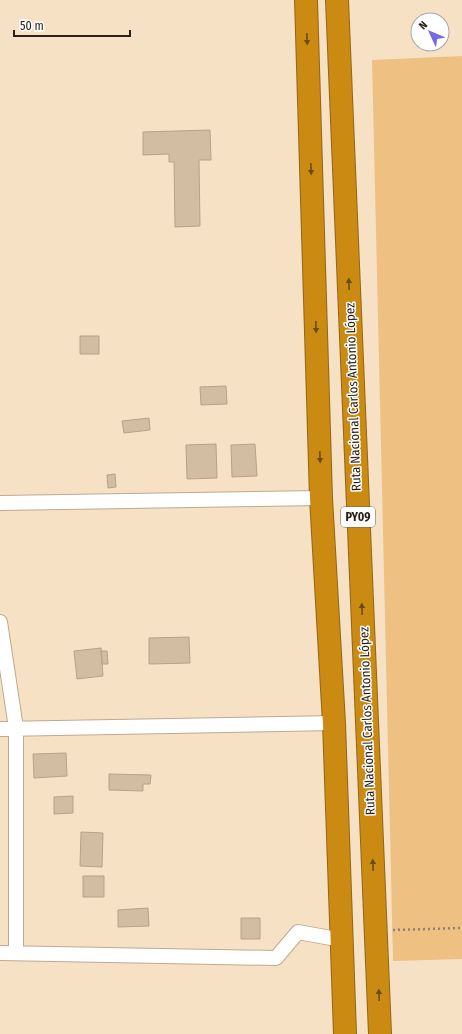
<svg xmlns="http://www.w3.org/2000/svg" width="462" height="1034" font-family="'Fira Sans Condensed',sans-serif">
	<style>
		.green { fill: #eec082 }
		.building { fill: #d2bda2; stroke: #b6a287 }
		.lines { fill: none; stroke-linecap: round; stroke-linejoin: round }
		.street-casing { stroke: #beaa8f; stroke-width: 16 }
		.highway-casing { stroke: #936614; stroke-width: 24 }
		.path { stroke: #90826f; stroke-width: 2.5; stroke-dasharray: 2 3; stroke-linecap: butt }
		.street { stroke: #fff; stroke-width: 14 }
		.highway { stroke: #cb8a12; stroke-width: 22 }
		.oneway { fill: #6a4c16 }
		.labels { text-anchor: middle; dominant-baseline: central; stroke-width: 3; stroke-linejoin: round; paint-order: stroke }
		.shield { fill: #fff; stroke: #6a645d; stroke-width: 1 }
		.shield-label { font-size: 12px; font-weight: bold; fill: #2a2218 }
		.street-label { font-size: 13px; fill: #2a2218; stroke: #fff }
	</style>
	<rect width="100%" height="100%" fill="#f6e1c5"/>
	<!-- green -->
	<path class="green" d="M462,56V959L393,961L372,60Z"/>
	<!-- building -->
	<path class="building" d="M210,130L211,160H199L200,226L175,227L174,162H169V154L143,155V132Z
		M80,336H99V354H80Z
		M226,386L227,404L201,405L200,387Z
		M149,418L150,430L124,433L122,421Z
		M216,444L217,478L187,479L186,445Z
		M255,444L257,476L232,477L231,445Z
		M115,474L116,487L108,488L107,475Z
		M189,637L190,663L149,664V638Z
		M101,648L103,676L77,679L74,651Z
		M101,651H107L108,664H102Z
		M66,753L67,776L34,778L33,754Z
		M109,774L151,775L150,784H143V791L109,790Z
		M73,796V813L54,814V797Z
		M81,832L103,833L102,867L80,866Z
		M83,876H104V897H83Z
		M148,908L149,926L118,927V910Z
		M241,918H260V939H241Z"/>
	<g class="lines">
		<defs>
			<path id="street" d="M0,503L321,498
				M0,622L16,728V952
				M0,729L334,723
				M0,953L276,958L298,932L342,940"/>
			<path id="highway" d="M306,0L321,498L334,723L345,1034
				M337,0L380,1034"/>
		</defs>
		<!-- street casing -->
		<use href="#street" class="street-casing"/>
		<!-- highway casing -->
		<use href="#highway" class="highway-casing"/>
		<!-- path -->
		<path class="path" d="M393,930L462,928"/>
		<!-- street -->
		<use href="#street" class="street"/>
		<!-- highway -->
		<use href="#highway" class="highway"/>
	</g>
	<!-- one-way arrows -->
	<defs><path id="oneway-solid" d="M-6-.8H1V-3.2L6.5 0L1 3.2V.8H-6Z"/></defs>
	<g class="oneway">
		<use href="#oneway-solid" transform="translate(307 39) rotate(88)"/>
		<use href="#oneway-solid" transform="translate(311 169) rotate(88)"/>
		<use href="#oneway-solid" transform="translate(349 284) rotate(-92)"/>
		<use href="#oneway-solid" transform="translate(316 327) rotate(88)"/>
		<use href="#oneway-solid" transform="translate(320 457) rotate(88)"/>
		<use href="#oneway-solid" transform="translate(362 609) rotate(-92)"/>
		<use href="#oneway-solid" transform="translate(373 865) rotate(-92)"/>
		<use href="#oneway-solid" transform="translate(379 995) rotate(-92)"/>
	</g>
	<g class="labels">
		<!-- shield labels -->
		<rect class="shield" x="341" y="507" width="34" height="20" rx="3"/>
		<g class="shield-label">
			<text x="358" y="517">PY09</text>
		</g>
		<!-- street labels -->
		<g class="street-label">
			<text transform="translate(353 397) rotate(-92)">Ruta Nacional Carlos Antonio López</text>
			<text transform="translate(367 721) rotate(-92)">Ruta Nacional Carlos Antonio López</text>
		</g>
	</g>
	<!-- north arrow -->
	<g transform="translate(430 32) rotate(314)"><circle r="19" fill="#ffffff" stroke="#aaa7a3"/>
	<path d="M0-3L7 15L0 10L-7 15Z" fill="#7769e5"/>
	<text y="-6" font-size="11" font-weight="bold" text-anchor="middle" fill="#2a2218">N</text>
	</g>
	<!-- scale -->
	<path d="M14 30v6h116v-6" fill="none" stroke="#2a2218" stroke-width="2"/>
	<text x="20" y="30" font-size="12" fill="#2a2218" stroke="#ffffff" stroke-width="3" paint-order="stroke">50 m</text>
</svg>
